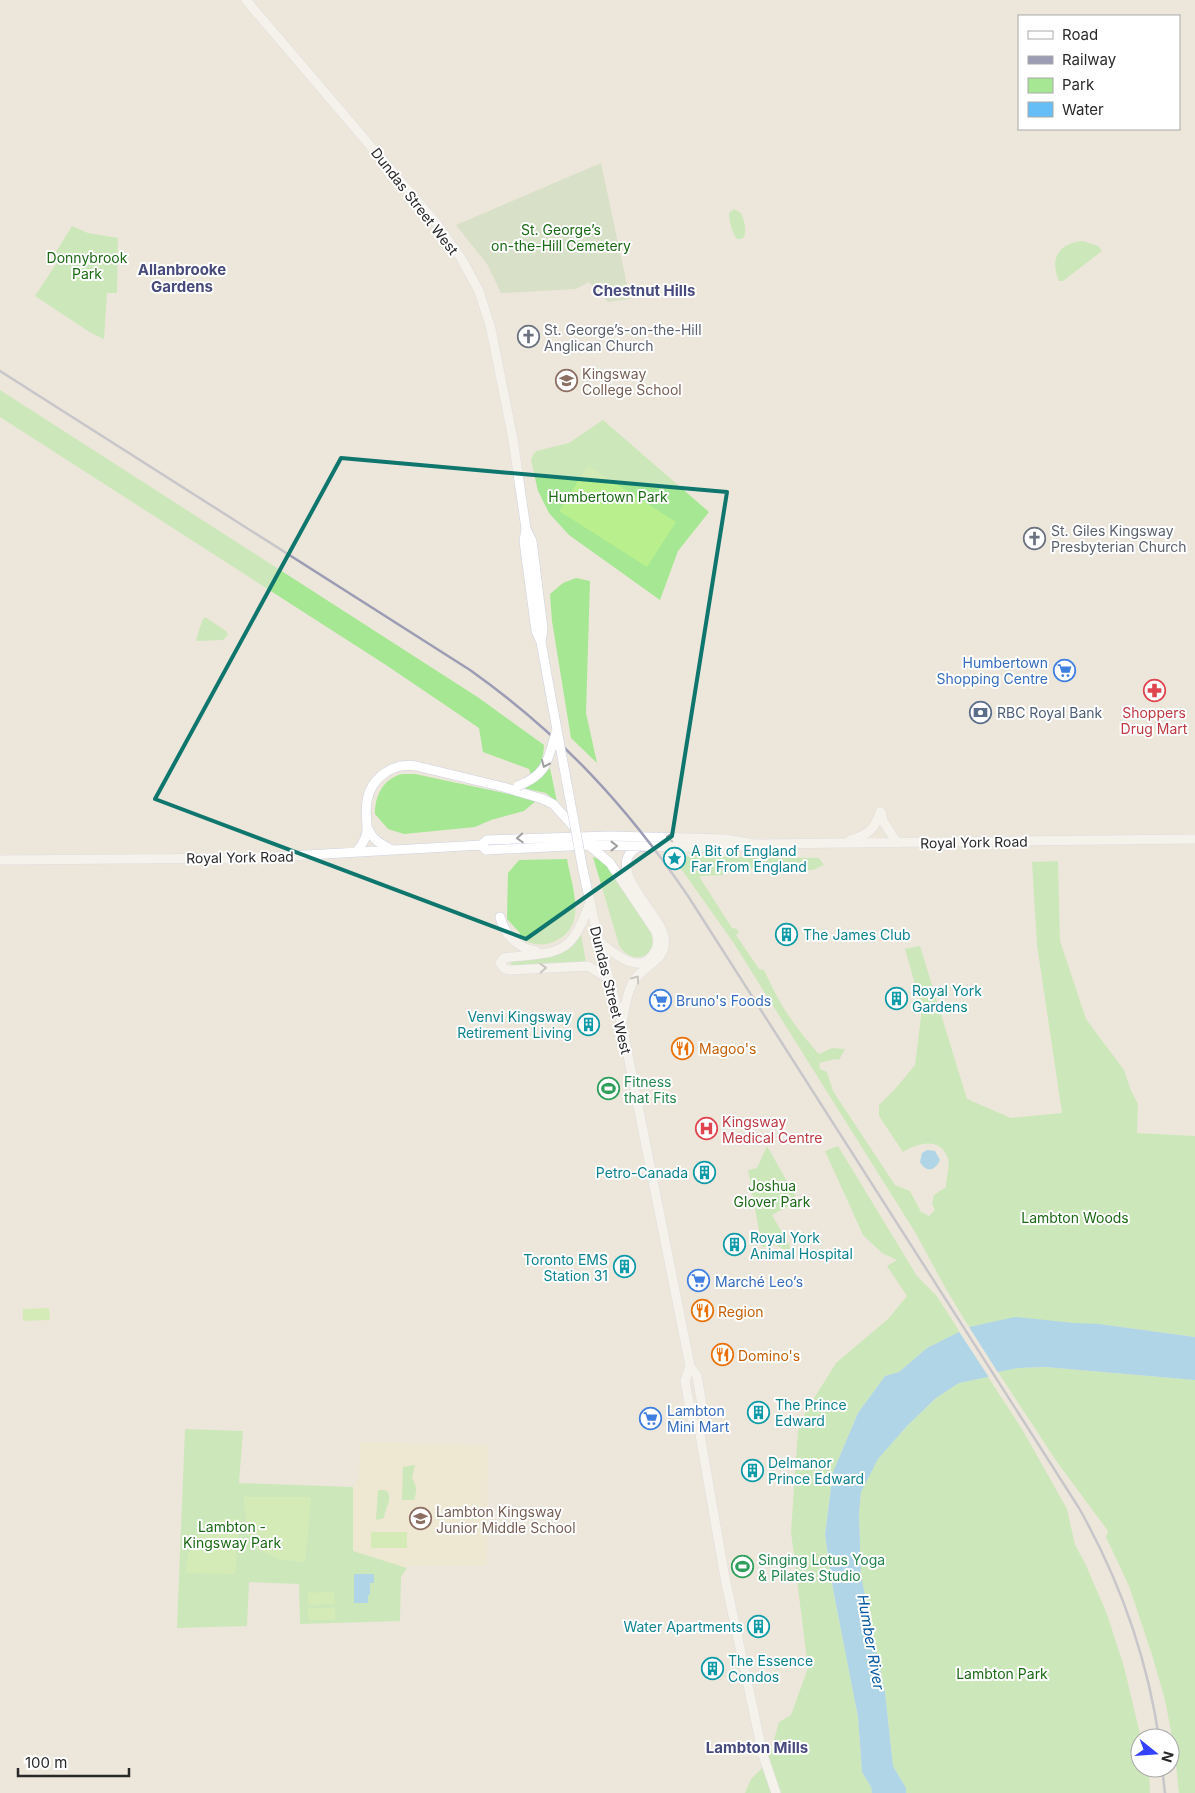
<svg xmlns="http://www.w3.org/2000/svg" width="1195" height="1793" font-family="Inter,sans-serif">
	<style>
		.education { fill: #efe7c8 }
		.green { fill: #a5e792 }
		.cemetery { fill: #bed7b0 }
		.pitch { fill: #b9ef8d }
		.water { fill: #65bef6 }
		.pier { fill: #ece7da }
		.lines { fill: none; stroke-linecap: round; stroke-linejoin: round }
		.secondary-casing { stroke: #cfd0e3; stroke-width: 10 }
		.secondary { stroke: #fff; stroke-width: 9 }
		.rail { stroke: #9c9db5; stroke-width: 2.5 }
		.secondary-bridge-casing { stroke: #cfd0e3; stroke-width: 10; stroke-linecap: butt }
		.secondary-bridge { stroke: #fff; stroke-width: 9 }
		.oneway { stroke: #9f9f9f }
		.marked { fill: none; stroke: #0f766e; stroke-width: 4; stroke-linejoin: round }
		.labels { text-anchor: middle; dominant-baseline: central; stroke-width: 4; stroke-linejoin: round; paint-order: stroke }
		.street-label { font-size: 14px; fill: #292929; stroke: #fff }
		.park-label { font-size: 14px; fill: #1c6a15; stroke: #fff }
		.worship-label { font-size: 14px; fill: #5b616d; stroke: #fff; text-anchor: start }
		.education-label { font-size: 14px; fill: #785e54; stroke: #fff; text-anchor: start }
		.shop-label { font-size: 14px; fill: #366cbe; stroke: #fff; text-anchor: start }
		.service-label { font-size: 14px; fill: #4e5e75; stroke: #fff; text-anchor: start }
		.health-label { font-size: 14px; fill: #be3a42; stroke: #fff }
		.culture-label { font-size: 14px; fill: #0d838f; stroke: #fff; text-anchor: start }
		.food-label { font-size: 14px; fill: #c56008; stroke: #fff; text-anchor: start }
		.leisure-label { font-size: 14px; fill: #27864d; stroke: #fff; text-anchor: start }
		.neighbourhood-label { font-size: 15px; font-weight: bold; fill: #474a7c; stroke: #fff }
		.water-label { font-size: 15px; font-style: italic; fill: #0558a1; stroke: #fff }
	</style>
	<rect width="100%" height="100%" fill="#ece7da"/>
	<!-- education -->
	<path class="education" d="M360,1442L488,1445L487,1565H412L407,1568L353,1551V1487L359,1477Z"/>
	<!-- green -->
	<path class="green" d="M734,209L741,213C744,220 747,229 744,237L741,239H737C731,231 730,222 729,213Z
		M72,226L88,233L118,238L117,293H107L104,339L91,333L35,296L56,264L51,260Z
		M1083,241L1098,246L1102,251L1063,281H1059C1049,258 1059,243 1083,241Z
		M0,390L479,698L544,745C543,758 542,767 531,775L529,769L483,752L479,728L386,665L0,417Z
		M603,420L709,512L678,551L660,600L569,535L549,513L538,491L531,460L533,455L536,451L569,443Z
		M576,578L590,581L586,713L597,763L571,738L552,621L550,594L563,583Z
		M205,617L226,631L228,635L223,640L198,641L196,640L202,621Z
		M550,768L557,802L546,793L522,788C534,784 542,777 550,768Z
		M401,774H415L537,800L524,811L491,820L475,827L404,834L388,829L375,814C375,795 383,780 401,774Z
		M672,856L819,858L824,865L813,870L726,868L723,875L700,876V878L732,928L737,929L739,932L736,935L759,969L764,970C780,1005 793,1025 819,1054L832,1048L845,1049L839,1060L835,1059L819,1063L820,1069L827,1072L833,1091L895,1185L910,1191L921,1212L929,1216L935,1210L932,1204L934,1195L946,1187C946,1179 950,1167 948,1159C941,1136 917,1143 903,1152L879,1116V1105L895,1089L915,1065L922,1009L905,949L920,946L967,1099L1011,1118L1062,1113L1037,945L1032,862L1058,861L1060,941L1086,1019L1124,1070L1131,1091L1138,1104L1137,1133L1195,1136V1337L1099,1324L978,1325L969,1327L946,1289L915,1232L733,942Z
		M593,857L601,860L608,866L651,933C660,957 631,967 619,945Z
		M567,859C572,889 589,927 553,942C542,947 528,944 519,937L520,933L507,919L508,873L519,860Z
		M581,934L586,963L512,967L510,960C538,958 565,962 581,934Z
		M767,1146L798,1201L772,1215L791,1248L787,1251L776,1245L762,1247L748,1170L757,1168Z
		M838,1146L917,1276L936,1295L960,1332L927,1348L899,1372L885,1376L858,1413L833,1472L825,1535L833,1589L858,1717L862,1772L871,1787L872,1793H745L751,1779L763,1767L770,1754L779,1722L791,1715L808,1668L791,1532L798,1431L806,1411L836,1363L888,1319L907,1296L887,1266L897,1260L882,1253L863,1235L825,1151Z
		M1045,1367L1195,1380V1793H1179L1174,1747L1165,1700L1152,1655L1129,1586L1106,1537L1108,1531L1057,1462L998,1372L1018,1368Z
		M988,1377L1022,1429L1067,1509L1075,1545L1085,1563L1107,1614L1124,1667L1141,1738L1140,1768H1149L1150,1793H906V1788L893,1766L885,1692L861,1576L859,1514L861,1492L878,1459L907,1426L936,1398L959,1383Z
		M185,1429L243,1431L239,1483L353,1487V1551L407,1568L401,1577L400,1621L300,1624L299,1584L249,1582L247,1626L177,1628Z
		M415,1465L412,1478C417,1486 417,1491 414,1500H402L403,1467Z
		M378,1490H384L388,1492C392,1502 385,1508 384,1518L376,1520Z"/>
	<!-- cemetery -->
	<path class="cemetery" d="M601,163L630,299L608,302L589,282L576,289L501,293L487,264L456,225Z"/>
	<!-- pitch -->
	<path class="pitch" d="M588,466L676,522L647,567L559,511Z
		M49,1308L50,1320L23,1321V1309Z
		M244,1497H311L305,1562L278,1559L260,1550L247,1533Z
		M222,1519H239L235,1574L186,1573C188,1543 193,1532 222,1519Z
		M371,1532H407V1548H371Z
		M334,1592L335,1604L308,1605V1593Z
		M308,1608H335V1620H309Z"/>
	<!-- water -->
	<path class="water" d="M927,1150L935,1151L940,1160C935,1171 926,1173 920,1162L922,1153Z
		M1015,1317L1074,1323L1099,1324L1195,1337V1380L1045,1367L1018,1368L998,1372L988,1377L959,1383L936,1398L907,1426L878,1459L861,1492L859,1514L861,1576L885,1692L893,1766L906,1788V1793H872L871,1787L862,1772L858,1717L833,1589L825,1535L833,1472L858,1413L885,1376L899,1372L927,1348L969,1327Z
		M354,1574H374V1583H370V1595H368V1603H354Z"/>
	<!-- pier -->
	<path class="pier" d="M968,1325L969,1327L999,1374L990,1379L958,1330Z"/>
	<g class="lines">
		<defs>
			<path id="secondary" d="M246,0L437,224L461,258L479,291L491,329L513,439L526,529L532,541L543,629L541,642
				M526,529L524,541L536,631L541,642L557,730
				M881,812L883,821L897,843
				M368,829C373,840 381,844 392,850
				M850,840C867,835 875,830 880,812
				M481,845L486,850L590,845L725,848L754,844L1195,839
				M590,846L610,863L655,930C659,937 659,946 654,953C640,977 614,953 599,942
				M356,852C375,830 363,824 367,801C371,777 394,762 416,766L503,787L543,799L553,804L574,827
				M0,860L255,858L481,845L487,840L609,836L725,839L754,844
				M583,870L599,942L622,1025L690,1366L697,1376L704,1417L700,1434L702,1446L725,1578L763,1755L776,1793
				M590,903C585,915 581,928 573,938C559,958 526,954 504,958L500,963L505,969L511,970L588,966L610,980
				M500,917C505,935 517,948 536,951
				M622,1022C625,1009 626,994 633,982C643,964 668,962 664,937C660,913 600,865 640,846
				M690,1366L685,1381L692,1419L700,1434"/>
		</defs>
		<!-- secondary casing -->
		<use href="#secondary" class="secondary-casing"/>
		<!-- secondary -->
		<use href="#secondary" class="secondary"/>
		<!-- rail -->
		<path class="rail" d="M0,371L470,670C560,734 626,805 688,896L1079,1508C1119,1579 1147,1657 1159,1738
			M1162,1768L1165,1793"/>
		<defs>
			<path id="secondary-bridge" d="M557,730L583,870
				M518,786C548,774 547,761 556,733"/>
		</defs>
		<!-- secondary-bridge casing -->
		<use href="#secondary-bridge" class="secondary-bridge-casing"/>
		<!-- secondary-bridge -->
		<use href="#secondary-bridge" class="secondary-bridge"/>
	</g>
	<!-- one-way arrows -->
	<defs><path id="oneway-chevron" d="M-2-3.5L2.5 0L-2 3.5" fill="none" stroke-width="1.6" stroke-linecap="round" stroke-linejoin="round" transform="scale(1.25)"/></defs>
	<g class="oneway">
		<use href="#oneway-chevron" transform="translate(545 764) rotate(114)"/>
		<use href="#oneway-chevron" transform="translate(670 837) rotate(-178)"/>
		<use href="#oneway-chevron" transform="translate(520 838) rotate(177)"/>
		<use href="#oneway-chevron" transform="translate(614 846)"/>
		<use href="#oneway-chevron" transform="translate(543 968) rotate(-3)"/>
		<use href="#oneway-chevron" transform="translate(636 979) rotate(-54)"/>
	</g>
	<!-- marked area -->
	<path d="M0 0H1195V1793H0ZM341,458L727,492L672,836L526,939L155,799Z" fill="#ece7da" fill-opacity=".55" fill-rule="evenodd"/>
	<path class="marked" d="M341,458L727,492L672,836L526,939L155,799Z"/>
	<!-- icons -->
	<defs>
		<symbol id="church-ring" viewBox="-11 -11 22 22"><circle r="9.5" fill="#fff" stroke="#6b7280" stroke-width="1.5"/><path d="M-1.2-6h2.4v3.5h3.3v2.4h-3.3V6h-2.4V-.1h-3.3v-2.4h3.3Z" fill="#6b7280"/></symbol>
		<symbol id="school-ring" viewBox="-11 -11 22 22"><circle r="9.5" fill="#fff" stroke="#8d6e63" stroke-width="1.5"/><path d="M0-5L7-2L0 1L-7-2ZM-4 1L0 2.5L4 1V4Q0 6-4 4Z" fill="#8d6e63"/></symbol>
		<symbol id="supermarket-ring" viewBox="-11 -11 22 22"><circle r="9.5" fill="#fff" stroke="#3f7fe0" stroke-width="1.5"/><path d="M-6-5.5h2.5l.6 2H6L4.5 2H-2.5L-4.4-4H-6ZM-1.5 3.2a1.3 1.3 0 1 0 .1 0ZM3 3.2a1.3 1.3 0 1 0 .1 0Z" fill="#3f7fe0"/></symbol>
		<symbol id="pharmacy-ring" viewBox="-11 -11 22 22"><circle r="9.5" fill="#fff" stroke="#e0444e" stroke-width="1.5"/><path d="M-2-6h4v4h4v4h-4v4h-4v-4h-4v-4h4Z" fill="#e0444e"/></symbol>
		<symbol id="bank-ring" viewBox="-11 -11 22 22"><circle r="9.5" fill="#fff" stroke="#5c6f8a" stroke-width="1.5"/><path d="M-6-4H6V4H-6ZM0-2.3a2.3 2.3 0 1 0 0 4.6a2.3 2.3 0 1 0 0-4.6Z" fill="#5c6f8a"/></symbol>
		<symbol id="sight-ring" viewBox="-11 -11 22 22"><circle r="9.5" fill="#fff" stroke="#0f9aa8" stroke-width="1.5"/><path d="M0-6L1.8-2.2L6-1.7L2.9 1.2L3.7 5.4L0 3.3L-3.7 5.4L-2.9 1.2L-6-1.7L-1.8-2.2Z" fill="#0f9aa8"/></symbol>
		<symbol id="building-ring" viewBox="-11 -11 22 22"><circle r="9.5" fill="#fff" stroke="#0f9aa8" stroke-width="1.5"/><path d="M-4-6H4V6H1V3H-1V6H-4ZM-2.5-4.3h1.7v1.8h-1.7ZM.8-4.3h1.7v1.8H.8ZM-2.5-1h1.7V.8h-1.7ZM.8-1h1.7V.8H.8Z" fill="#0f9aa8"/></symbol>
		<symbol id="restaurant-ring" viewBox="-11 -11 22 22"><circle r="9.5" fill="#fff" stroke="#e8710a" stroke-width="1.5"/><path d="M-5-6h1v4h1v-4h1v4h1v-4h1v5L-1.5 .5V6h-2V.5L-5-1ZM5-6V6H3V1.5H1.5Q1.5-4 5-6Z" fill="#e8710a"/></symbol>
		<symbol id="stadium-ring" viewBox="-11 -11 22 22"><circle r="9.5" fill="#fff" stroke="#2e9e5b" stroke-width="1.5"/><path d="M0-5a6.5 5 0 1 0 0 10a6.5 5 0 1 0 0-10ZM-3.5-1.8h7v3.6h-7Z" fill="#2e9e5b"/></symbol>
		<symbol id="hospital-ring" viewBox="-11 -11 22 22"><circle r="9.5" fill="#fff" stroke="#e0444e" stroke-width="1.5"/><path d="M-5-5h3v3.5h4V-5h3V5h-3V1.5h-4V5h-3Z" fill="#e0444e"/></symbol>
	</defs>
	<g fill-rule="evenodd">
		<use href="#church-ring" x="516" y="324" width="25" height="25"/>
		<use href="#school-ring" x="554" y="368" width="25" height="25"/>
		<use href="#church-ring" x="1022" y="526" width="25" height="25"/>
		<use href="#supermarket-ring" x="1052" y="658" width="25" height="25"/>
		<use href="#pharmacy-ring" x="1142" y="678" width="25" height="25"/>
		<use href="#bank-ring" x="968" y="700" width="25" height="25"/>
		<use href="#sight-ring" x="662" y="846" width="25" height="25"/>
		<use href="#building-ring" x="774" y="922" width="25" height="25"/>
		<use href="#building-ring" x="884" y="986" width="25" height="25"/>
		<use href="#supermarket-ring" x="648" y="988" width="25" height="25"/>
		<use href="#building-ring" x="576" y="1012" width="25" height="25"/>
		<use href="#restaurant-ring" x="670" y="1036" width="25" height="25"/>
		<use href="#stadium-ring" x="596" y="1076" width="25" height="25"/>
		<use href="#hospital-ring" x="694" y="1116" width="25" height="25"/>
		<use href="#building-ring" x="692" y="1160" width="25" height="25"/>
		<use href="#building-ring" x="722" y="1232" width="25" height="25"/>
		<use href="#building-ring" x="612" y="1254" width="25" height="25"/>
		<use href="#supermarket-ring" x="686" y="1268" width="25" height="25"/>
		<use href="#restaurant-ring" x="690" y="1298" width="25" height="25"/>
		<use href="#restaurant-ring" x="710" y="1342" width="25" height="25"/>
		<use href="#building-ring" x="746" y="1400" width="25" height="25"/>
		<use href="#supermarket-ring" x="638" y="1406" width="25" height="25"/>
		<use href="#building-ring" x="740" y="1458" width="25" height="25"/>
		<use href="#school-ring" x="408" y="1506" width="25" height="25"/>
		<use href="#stadium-ring" x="730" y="1554" width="25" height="25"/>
		<use href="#building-ring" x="746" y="1614" width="25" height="25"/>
		<use href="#building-ring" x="700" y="1656" width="25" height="25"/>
	</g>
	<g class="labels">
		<!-- street labels -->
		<g class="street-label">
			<text transform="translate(415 201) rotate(52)">Dundas Street West</text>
			<text transform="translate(974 842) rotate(-1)">Royal York Road</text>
			<text transform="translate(240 857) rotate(-1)">Royal York Road</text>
			<text transform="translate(611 990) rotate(76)">Dundas Street West</text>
		</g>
		<!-- park labels -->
		<g class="park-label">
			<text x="561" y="229">St. George’s<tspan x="561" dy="16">on-the-Hill Cemetery</tspan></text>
			<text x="87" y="257">Donnybrook<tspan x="87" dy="16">Park</tspan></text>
			<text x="608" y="496">Humbertown Park</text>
			<text x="772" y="1185">Joshua<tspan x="772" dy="16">Glover Park</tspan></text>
			<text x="1075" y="1217">Lambton Woods</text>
			<text x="232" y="1526">Lambton -<tspan x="232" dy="16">Kingsway Park</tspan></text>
			<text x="1002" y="1673">Lambton Park</text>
		</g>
		<!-- worship labels -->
		<g class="worship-label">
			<text x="544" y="329">St. George’s-on-the-Hill<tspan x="544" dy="16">Anglican Church</tspan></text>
			<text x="1051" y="530">St. Giles Kingsway<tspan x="1051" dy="16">Presbyterian Church</tspan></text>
		</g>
		<!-- education labels -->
		<g class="education-label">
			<text x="582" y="373">Kingsway<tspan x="582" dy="16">College School</tspan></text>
			<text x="436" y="1511">Lambton Kingsway<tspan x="436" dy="16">Junior Middle School</tspan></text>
		</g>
		<!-- shop labels -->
		<g class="shop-label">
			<text x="1048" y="662" text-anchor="end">Humbertown<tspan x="1048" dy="16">Shopping Centre</tspan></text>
			<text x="676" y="1000">Bruno's Foods</text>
			<text x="715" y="1281">Marché Leo’s</text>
			<text x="667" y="1410">Lambton<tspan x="667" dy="16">Mini Mart</tspan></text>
		</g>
		<!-- service labels -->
		<g class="service-label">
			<text x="997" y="712">RBC Royal Bank</text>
		</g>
		<!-- health labels -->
		<g class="health-label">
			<text x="1154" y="712">Shoppers<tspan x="1154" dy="16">Drug Mart</tspan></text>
			<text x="722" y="1121" text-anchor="start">Kingsway<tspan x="722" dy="16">Medical Centre</tspan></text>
		</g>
		<!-- culture labels -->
		<g class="culture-label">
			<text x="691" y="850">A Bit of England<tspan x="691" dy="16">Far From England</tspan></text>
			<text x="803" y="934">The James Club</text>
			<text x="912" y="990">Royal York<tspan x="912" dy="16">Gardens</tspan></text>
			<text x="572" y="1016" text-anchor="end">Venvi Kingsway<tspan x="572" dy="16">Retirement Living</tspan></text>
			<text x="688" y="1172" text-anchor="end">Petro-Canada</text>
			<text x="750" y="1237">Royal York<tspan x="750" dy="16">Animal Hospital</tspan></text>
			<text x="608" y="1259" text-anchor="end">Toronto EMS<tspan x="608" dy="16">Station 31</tspan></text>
			<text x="775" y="1404">The Prince<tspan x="775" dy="16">Edward</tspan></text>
			<text x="768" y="1462">Delmanor<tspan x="768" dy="16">Prince Edward</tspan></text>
			<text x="743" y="1626" text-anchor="end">Water Apartments</text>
			<text x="728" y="1660">The Essence<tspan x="728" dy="16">Condos</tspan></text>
		</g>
		<!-- food labels -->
		<g class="food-label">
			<text x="699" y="1048">Magoo's</text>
			<text x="718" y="1311">Region</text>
			<text x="738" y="1355">Domino's</text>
		</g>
		<!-- leisure labels -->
		<g class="leisure-label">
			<text x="624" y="1081">Fitness<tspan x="624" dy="16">that Fits</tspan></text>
			<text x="758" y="1559">Singing Lotus Yoga<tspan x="758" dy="16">&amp; Pilates Studio</tspan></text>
		</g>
		<!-- neighbourhood labels -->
		<g class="neighbourhood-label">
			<text x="182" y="269">Allanbrooke<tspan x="182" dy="17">Gardens</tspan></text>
			<text x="644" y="290">Chestnut Hills</text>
			<text x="757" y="1747">Lambton Mills</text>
		</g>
		<!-- water labels -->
		<g class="water-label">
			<text transform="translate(871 1642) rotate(80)">Humber River</text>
		</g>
	</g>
	<!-- legend -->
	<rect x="1018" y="15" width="162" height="115" fill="#ffffff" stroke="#a9a9a9"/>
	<rect x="1028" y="31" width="25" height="8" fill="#ffffff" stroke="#a9a9a9"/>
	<text x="1062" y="40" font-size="15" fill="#292929">Road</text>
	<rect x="1028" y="56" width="25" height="8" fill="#9c9db5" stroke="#a9a9a9"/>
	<text x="1062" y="65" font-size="15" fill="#292929">Railway</text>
	<rect x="1028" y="78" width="25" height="15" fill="#a5e792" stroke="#a9a9a9"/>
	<text x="1062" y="90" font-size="15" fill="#292929">Park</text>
	<rect x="1028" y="102" width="25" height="15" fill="#65bef6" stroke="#a9a9a9"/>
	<text x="1062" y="115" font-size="15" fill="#292929">Water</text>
	<!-- north arrow -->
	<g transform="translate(1155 1753) rotate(107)"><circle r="24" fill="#ffffff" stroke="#a9a9a9"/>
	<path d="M0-4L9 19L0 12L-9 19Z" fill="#3441ff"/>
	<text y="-8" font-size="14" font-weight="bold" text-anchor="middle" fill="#292929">N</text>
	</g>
	<!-- scale -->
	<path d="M18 1768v8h111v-8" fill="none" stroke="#292929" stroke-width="2.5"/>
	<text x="25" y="1768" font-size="15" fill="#292929" stroke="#ffffff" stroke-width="4" paint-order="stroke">100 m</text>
</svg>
